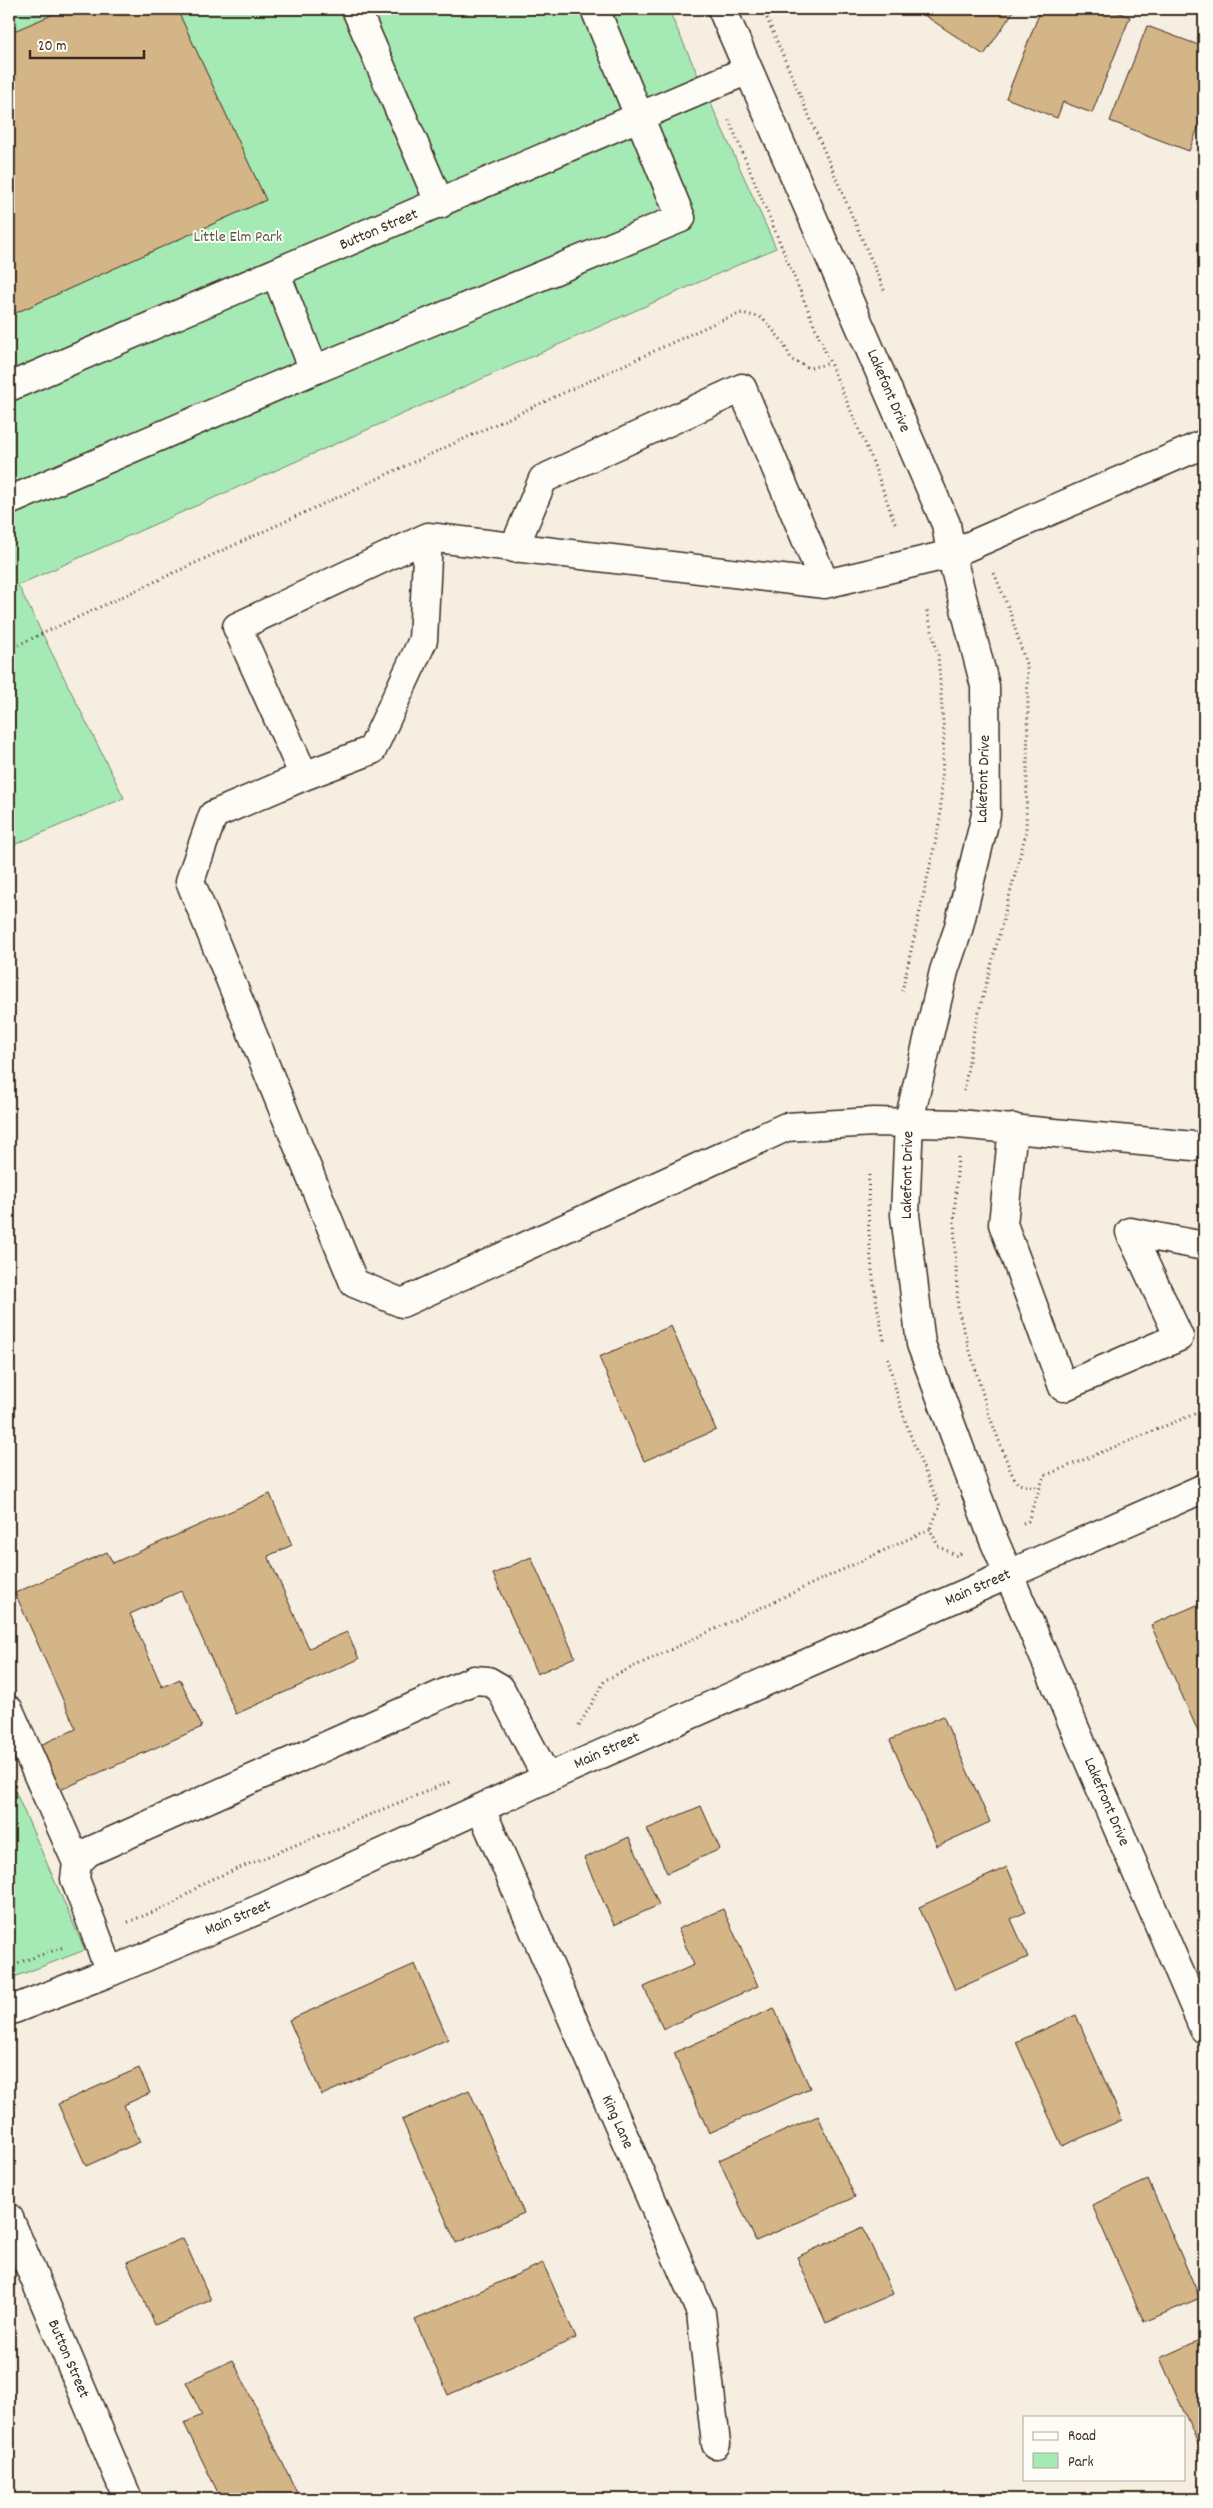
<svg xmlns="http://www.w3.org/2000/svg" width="1213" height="2508" font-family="Dekko,sans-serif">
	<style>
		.green { fill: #a5eab5; stroke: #708a6a }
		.building { fill: #d4b587; stroke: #3b2a1e }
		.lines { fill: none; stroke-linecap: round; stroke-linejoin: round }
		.minor-casing { stroke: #3b2a1e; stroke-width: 31 }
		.path { stroke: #3b2a1e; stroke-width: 3; stroke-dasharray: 1 4; stroke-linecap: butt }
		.minor { stroke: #fdfcf7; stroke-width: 28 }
		.labels { text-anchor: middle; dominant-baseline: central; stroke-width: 4; stroke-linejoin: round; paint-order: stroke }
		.street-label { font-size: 16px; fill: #3b2a1e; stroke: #fdfcf7 }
		.park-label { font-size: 16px; fill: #565a44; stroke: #fdfcf7 }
	</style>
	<rect width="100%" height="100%" fill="#f5eee1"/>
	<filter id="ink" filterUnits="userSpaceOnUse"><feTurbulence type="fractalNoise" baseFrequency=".02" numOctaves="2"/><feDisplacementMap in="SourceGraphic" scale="10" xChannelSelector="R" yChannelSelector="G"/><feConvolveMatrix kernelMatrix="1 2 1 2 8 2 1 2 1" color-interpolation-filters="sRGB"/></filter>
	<g filter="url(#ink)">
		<!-- green -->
		<path class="green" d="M9,9H668L776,248L18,585L124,798L9,847Z
			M9,1777L85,1950L9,1979Z"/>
		<!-- building -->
		<path class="building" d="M66,9H177L266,200L9,316V33Z
			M915,9H1015L984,55Z
			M1041,9H1109L1130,17L1092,113L1063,102L1057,118L1006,98Z
			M1147,26L1204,47V113L1189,151L1110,121Z
			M671,1326L716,1430L644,1461L599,1357Z
			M270,1494L292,1545L268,1556L309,1648L347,1632L359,1659L236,1714L181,1591L130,1614L162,1687L180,1679L202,1727L58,1791L38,1746L76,1729L15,1593L107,1552L113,1563Z
			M531,1557L575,1657L537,1674L493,1574Z
			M1204,1602V1745L1151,1625Z
			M943,1716L990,1822L937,1846L890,1740Z
			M701,1806L720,1849L667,1873L647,1829Z
			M629,1837L659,1905L614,1925L584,1858Z
			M1007,1867L1026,1912L1011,1919L1028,1957L955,1990L919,1907Z
			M723,1909L758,1986L663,2029L644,1987L694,1965L678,1929Z
			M415,1964L448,2039L322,2095L289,2020Z
			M774,2008L810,2088L709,2133L674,2053Z
			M1076,2015L1122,2120L1062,2146L1016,2042Z
			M139,2068L150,2093L124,2105L140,2142L86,2166L58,2104Z
			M469,2090L524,2213L456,2243L402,2120Z
			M818,2116L855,2197L756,2241L719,2160Z
			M1148,2180L1200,2298L1144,2322L1092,2205Z
			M863,2227L893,2294L826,2323L797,2257Z
			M183,2238L211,2300L155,2325L127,2262Z
			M543,2263L576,2338L448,2395L415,2320Z
			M1204,2338V2457L1160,2358Z
			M233,2360L298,2495L291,2499H221L184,2423L202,2415L186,2382Z"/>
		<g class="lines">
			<defs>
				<path id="minor" d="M356,9L440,204
					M722,9L946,524L951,554L985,686L986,815L958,930L944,971L909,1121L905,1215L921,1344L993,1538L1204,2029
					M314,370L681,218L595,9
					M9,387L748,70
					M1204,444L951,554L825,584L428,537L237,627L304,776L213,815L190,881L354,1283L402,1303L786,1127L874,1122L959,1124L1204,1147
					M9,501L314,370L276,274
					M514,548L543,479L742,388L825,584
					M304,776L372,750L423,640L428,537
					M1013,1128L1003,1224L1063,1387L1179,1337L1130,1232L1204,1246
					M9,1710L77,1863
					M481,1809L701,2313L716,2444
					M110,1972L75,1879L77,1863L88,1852L474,1680L488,1681L500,1688L547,1778
					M9,2011L110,1972L262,1908L547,1778L1204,1488
					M9,2218L128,2499"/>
			</defs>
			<!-- minor casing -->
			<use href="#minor" class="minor-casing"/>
			<!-- path -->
			<path class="path" d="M763,9L885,292
				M729,120L830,363L871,457L896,526
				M9,649L719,321L742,313L763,318L782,341L792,360L810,368L830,363
				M902,991L940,821L944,735L938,655L926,607
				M964,1091L974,1030L1026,833L1028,711L1027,667L1009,609L994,573
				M958,1157L954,1222L958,1310L988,1412L1011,1472L1018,1484L1040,1488
				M869,1175C866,1231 872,1286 884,1340
				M888,1358C899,1410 918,1458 940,1506L930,1529
				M1023,1523L1028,1521L1044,1476L1204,1410
				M579,1726L605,1680L930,1529L938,1546L957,1556L963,1552
				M128,1922L173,1904L205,1882L452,1781
				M9,1966L64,1947"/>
			<!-- minor -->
			<use href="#minor" class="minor"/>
		</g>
	</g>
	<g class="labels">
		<!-- street labels -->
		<g class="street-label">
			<text transform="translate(379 230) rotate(-23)">Button Street</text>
			<text transform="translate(888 391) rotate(67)">Lakefont Drive</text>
			<text transform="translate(984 779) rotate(-88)">Lakefont Drive</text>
			<text transform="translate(908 1175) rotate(-89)">Lakefont Drive</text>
			<text transform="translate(978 1588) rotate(-24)">Main Street</text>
			<text transform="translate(607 1751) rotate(-24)">Main Street</text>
			<text transform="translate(1106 1802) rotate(67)">Lakefront Drive</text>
			<text transform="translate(238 1918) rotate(-23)">Main Street</text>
			<text transform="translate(617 2122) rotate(66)">King Lane</text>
			<text transform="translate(68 2359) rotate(67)">Button Street</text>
		</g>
		<!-- park labels -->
		<g class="park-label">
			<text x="238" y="237">Little Elm Park</text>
		</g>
	</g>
	<!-- margin -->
	<rect width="1213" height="2508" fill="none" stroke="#fdfcf7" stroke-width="30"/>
	<rect x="15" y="15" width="1183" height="2478" fill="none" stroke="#3b2a1e" stroke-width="2" filter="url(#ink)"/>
	<!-- legend -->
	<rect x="1023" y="2416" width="162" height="65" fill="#fdfcf7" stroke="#afa8a0"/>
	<rect x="1033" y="2432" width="25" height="8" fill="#fdfcf7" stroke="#afa8a0"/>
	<text x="1068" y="2440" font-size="15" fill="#3b2a1e">Road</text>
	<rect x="1033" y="2453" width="25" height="15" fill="#a5eab5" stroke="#afa8a0"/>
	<text x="1068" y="2466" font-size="15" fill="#3b2a1e">Park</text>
	<!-- scale -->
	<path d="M30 50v8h114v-8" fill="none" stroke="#3b2a1e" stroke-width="2.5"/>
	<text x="38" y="50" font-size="15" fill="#3b2a1e" stroke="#fdfcf7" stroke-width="4" paint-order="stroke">20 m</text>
</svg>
